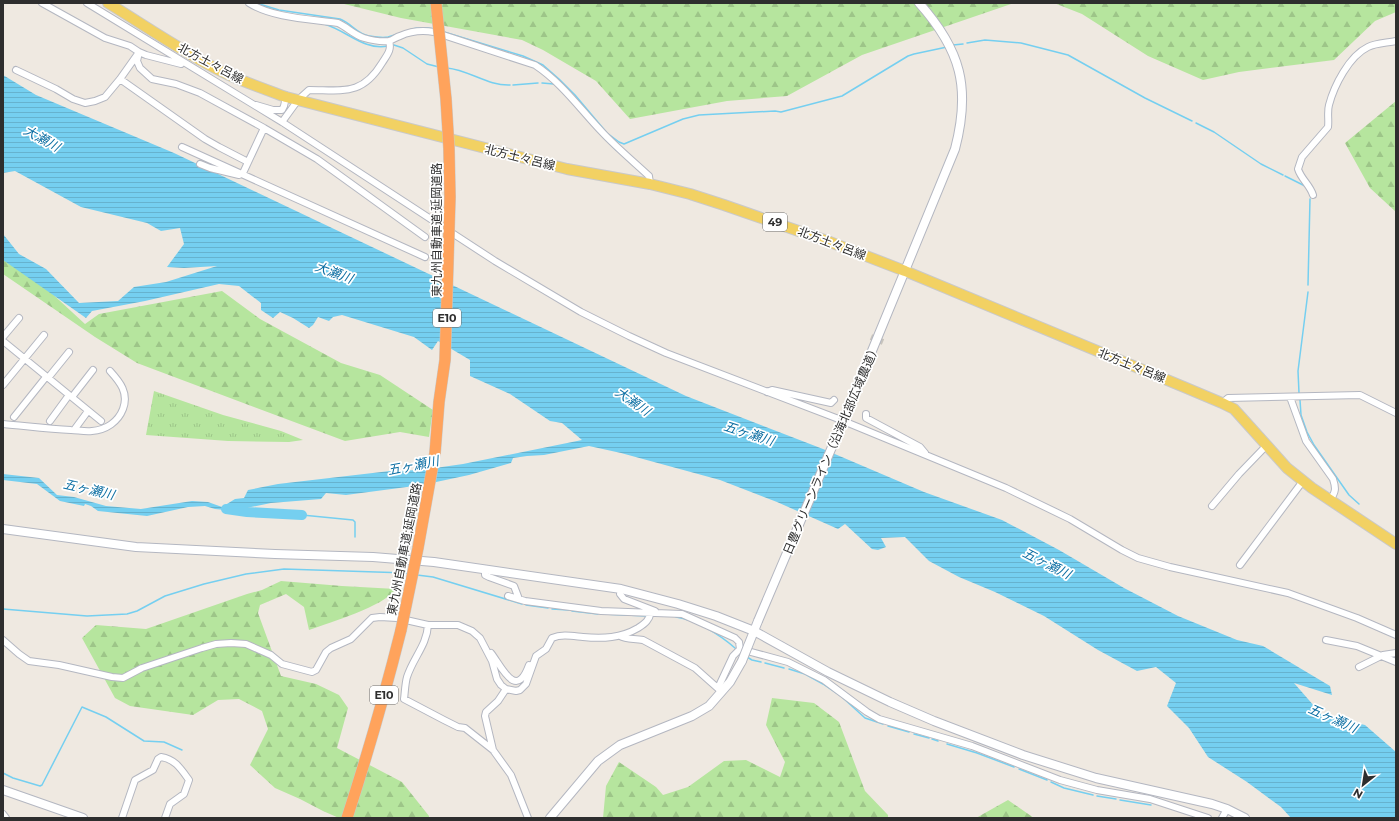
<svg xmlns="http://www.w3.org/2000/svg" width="1399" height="821" font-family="Montserrat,'Noto Sans JP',sans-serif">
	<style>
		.grass { fill: url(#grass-tufts) }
		.forest { fill: url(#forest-firs) }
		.water { fill: url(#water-rules) }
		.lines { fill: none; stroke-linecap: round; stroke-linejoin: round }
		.stream { stroke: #75cff0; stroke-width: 1.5 }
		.river { stroke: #75cff0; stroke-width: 10 }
		.minor-tunnel { stroke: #c8c4bd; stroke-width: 6; stroke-dasharray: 6 3; stroke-linecap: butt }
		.minor-casing { stroke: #b4b7c1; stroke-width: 8 }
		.tertiary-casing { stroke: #b4b7c1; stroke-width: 10 }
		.primary-casing { stroke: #c9c9c9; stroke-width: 12 }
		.motorway-casing { stroke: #c9c9c9; stroke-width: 12 }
		.minor { stroke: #fff; stroke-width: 6 }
		.tertiary { stroke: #fff; stroke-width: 8 }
		.primary { stroke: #f2d163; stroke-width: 10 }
		.motorway { stroke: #ffa35c; stroke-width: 11 }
		.tertiary-bridge-casing { stroke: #b4b7c1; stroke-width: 10; stroke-linecap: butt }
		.motorway-bridge-casing { stroke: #c9c9c9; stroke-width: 12; stroke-linecap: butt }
		.tertiary-bridge { stroke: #fff; stroke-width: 8 }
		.motorway-bridge { stroke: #ffa35c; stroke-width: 11 }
		.labels { text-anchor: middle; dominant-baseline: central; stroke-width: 3.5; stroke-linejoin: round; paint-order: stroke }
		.shield { fill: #fff; stroke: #6d6d6d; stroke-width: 1 }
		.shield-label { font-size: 11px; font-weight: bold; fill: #2e2e2e }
		.street-label { font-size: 12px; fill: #2e2e2e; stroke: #fff }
		.water-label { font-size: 13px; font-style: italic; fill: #0d6fa3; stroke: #fff }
	</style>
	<defs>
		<pattern id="grass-tufts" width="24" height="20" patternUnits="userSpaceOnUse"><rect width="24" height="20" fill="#b6e59e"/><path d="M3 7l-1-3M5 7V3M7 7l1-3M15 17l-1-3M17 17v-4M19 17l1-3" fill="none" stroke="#9dc588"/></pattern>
		<pattern id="forest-firs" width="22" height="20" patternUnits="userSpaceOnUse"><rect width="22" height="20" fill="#b6e59e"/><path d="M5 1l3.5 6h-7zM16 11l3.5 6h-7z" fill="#9dc588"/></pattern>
		<pattern id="water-rules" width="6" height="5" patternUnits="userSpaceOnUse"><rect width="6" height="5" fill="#75cff0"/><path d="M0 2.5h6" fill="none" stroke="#66b2ce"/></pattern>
	</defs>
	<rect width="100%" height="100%" fill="#efe9e1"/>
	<!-- grass -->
	<path class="grass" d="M154,391L223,415L281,431L303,440L289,442L228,441L146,435Z"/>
	<!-- forest -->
	<path class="forest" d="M340,3H1014L862,55L787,96L727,101L630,119L596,81L543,50L522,40L401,18Z
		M1054,3H1396V12L1375,21L1334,60L1239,72L1203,80L1148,56L1082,14Z
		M1396,101V212L1370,188L1345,143Z
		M8,253L85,324L99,314L222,291L260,319L341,363L380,375L433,410L429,437L400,432L345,441L137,363L95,337L3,274V256Z
		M281,581L342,586L396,589C383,607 331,622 309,630L304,607L286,594L260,605L258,613L281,676L316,684L339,695L348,708L337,748L402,782L429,816V818H339L323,811L300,799L275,788L250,765L268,729L262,711L239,699L218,700L193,715L130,706L115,698L82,638L96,625L146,629L247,594L262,590Z
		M772,698L814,703L839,722L865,791L888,815V818H603L606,786L619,762L656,787L663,795L688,787L724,761L746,760L780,777L785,762L766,725Z
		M1008,800L1034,818H976Z"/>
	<!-- water -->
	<path class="water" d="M3,75L36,95L174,153L686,396L823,449L924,492L1002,520L1059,550L1124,588L1178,616L1237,640L1263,646L1330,686L1332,695L1294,683L1322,715L1365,725L1396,752V818H1291L1281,807L1247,782L1208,757L1189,728L1167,706L1176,683L1156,667L1137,671L1098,650L1044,616L995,592L959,577L929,561L905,537L881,538L886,547L878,550L872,549L845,524L838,529L777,502L720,480L621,453L589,446L544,455L527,456L513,458L511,463L469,475L422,485L346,495L326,493L321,499L271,503L246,508L225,510L215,509L205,506L188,507L147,516L98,511L91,506L85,504L84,506L60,501L37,484L3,480V474L39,478L57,495L74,497L106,506L141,509L192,501L208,502L222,507L235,499L244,498L248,490L278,484L390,471L421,470L463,464L582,440L562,423L550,421L510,394L470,376V360L438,341L432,350L414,337L342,315L333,317L329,321L318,317L313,325L309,328L293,318L280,312L273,318L261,310V303L239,286L219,284L145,301L92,311L86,318L3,260V234L19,254L46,269L79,303L118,301L134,287L166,282L217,266L184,268L167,267L184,244L180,228L161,231L147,223L81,207L15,171L3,173Z"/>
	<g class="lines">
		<!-- stream -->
		<path class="stream" d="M256,3L279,10L340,19C351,23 357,34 369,36C375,37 383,38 388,37C407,32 413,25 434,29
			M324,24C346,30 364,51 388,46
			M444,32L523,56L543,65L559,79L575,95L607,133L619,142L624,144L683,119L699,115L775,111L781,112L842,96L908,56L914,54L947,47
			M967,43L985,40L1021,43L1068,55L1145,98L1192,121
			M394,45L403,48L427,64L439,67
			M953,45L963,44
			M447,68C469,70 488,86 510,85
			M542,83L554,84
			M513,85L538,83
			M1196,123L1214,132L1261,164L1283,175
			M595,128L616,150
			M1285,176L1305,186
			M1308,285L1310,199
			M1299,393L1298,371L1308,292
			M1300,400L1301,415L1307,432L1314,445L1349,495L1359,504
			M302,515L353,520L355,522V537
			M417,575L433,577L522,604
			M526,605L548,608
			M3,609L87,616L127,614L137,611L165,596L204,584L246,574L284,569L407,573
			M552,609L569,610
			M572,611L598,614
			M603,614L648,616
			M676,617C696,620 719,634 735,648
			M747,657L752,660L761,662
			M765,663L784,668
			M789,669L805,674L823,684L842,697L865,718L883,724
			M888,726L909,732
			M914,734L929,738
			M932,739L938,741
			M947,744L977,753L1014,767
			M1019,769L1047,780
			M3,773L13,778L40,786L42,785L82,707L106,717L144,741L164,742L182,750
			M1051,782L1064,788L1093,795
			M1097,796L1116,799
			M1120,800L1151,805"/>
		<!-- river -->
		<path class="river" d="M226,509L247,512L302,515"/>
		<!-- minor-tunnel -->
		<path class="minor-tunnel" d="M871,337L883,342"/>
		<defs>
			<path id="minor" d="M42,3L105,38L130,46L139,52L146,55L181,64
				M87,3L282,122L495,261L581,312L629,336L666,353L836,418L1006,488L1070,519L1122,550L1138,558L1170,567L1288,593L1357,618L1396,635
				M249,3C273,18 310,19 338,23C347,27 354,35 364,38C371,40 382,42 389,41C393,40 396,37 400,36C411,31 422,30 434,32L535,65C562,83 580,109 602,132C617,148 634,162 649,176L650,184
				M139,52L137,61L140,68L152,79L176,84L200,93L264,128L317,159L425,237
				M16,70L56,89L73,99L85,103L95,101L105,97L120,79L137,55
				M120,79L205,139L219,147L248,162
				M256,105L273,110H282L284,106L286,97
				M282,122L298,100L309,90C343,90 362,96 382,63C387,55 392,50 389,41
				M182,147L425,257
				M200,164L210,168L239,175L243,173L264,128
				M1313,195C1310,185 1301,179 1298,169L1302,157L1328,127C1329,120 1327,112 1329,105C1334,86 1349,56 1368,47C1376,43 1387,43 1396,41
				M3,337L19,318
				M3,341L101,421
				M48,378L69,352
				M3,385L44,335
				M767,392L772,390L831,403L834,400
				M72,397L93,370
				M1290,397L1306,441L1333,479C1336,488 1336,492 1330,500
				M1222,403L1228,398L1360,395L1396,413
				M866,414V418L920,447L925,453
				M14,417L46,377
				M50,421L69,395
				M3,424C26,426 48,429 71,430C77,430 85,432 92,431C106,430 118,422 123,409C129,393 120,382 110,371
				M74,430L88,411
				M1212,506L1239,474L1266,446
				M1240,565L1303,481
				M485,570V575L489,577L514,586L519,599
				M621,589L620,594L624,599L655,611
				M508,596L525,601L601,611L682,614L735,638L739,642L740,649L788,662L824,680L867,712L879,719L972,746L1060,780L1097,790L1150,799L1208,818
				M428,625C427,645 413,658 407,677C405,684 405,692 404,699L444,720L458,727L465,728L493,750L511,775L528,818
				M620,636C627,640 635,638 643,640L695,668L722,692
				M3,640L19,654L29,661L59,665L112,677L123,678L142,668L202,648L216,644L231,643L246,644L271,655L282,664L312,672L316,670L326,652L331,648L351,639L372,618L380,617L397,618L428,625H458L472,631L480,638L492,661L497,679L501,685L506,689L516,691L520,690L526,684L536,656L546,649L552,638C562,634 572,636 583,637C603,639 621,638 638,628C646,623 649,620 651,612
				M1326,640L1357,646L1396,662
				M491,653C502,667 516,701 529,665
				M1359,667L1383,655L1396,653
				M718,688L733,656L740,649
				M493,750L485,716L486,712L498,701L506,689
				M3,814L6,818
				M122,818L135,780L153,770L158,759L161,757C175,759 181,769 189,780L184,794L170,804L165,818
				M1222,818L1227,809"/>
			<path id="tertiary" d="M846,414L955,149C971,88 961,50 919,3
				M3,529L136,547L275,554L373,557L434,562L621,589L678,604L716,616L754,631L828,672L890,702L934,721L1023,755L1096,778L1212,804L1227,809L1245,818
				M748,646L758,621
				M3,790L83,818
				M550,818L598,761L620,745L692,716L709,706L730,682L742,661"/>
			<path id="primary" d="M108,3C147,27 187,55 229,75C247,83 267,90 286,97L567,169L650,184L690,194L724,205L830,242L905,271L1184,387L1222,403L1234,409L1287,468L1312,488L1396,544"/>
			<path id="motorway" d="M347,818C367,756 385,694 401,630"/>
		</defs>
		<!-- minor casing -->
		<use href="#minor" class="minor-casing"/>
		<!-- tertiary casing -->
		<use href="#tertiary" class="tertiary-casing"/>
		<!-- primary casing -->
		<use href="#primary" class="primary-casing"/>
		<!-- motorway casing -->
		<use href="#motorway" class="motorway-casing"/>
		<!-- minor -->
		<use href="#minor" class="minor"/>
		<!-- tertiary -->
		<use href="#tertiary" class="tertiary"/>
		<!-- primary -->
		<use href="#primary" class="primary"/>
		<!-- motorway -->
		<use href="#motorway" class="motorway"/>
		<defs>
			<path id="tertiary-bridge" d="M758,621L846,414
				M742,661L748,646"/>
			<path id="motorway-bridge" d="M401,630L418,548L435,453L439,402L445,360L450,197L449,149L446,99L436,3"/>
		</defs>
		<!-- tertiary-bridge casing -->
		<use href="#tertiary-bridge" class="tertiary-bridge-casing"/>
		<!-- motorway-bridge casing -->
		<use href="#motorway-bridge" class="motorway-bridge-casing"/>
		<!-- tertiary-bridge -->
		<use href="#tertiary-bridge" class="tertiary-bridge"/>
		<!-- motorway-bridge -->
		<use href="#motorway-bridge" class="motorway-bridge"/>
	</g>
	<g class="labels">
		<!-- shield labels -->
		<g class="shield">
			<rect x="763" y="213" width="24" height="18" rx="3"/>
			<rect x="433" y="309" width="28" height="18" rx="3"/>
			<rect x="370" y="686" width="28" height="18" rx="3"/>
		</g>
		<g class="shield-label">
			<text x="775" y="222">49</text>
			<text x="447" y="318">E10</text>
			<text x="384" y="695">E10</text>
		</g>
		<!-- street labels -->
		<g class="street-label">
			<text transform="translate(211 63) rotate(28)">北方土々呂線</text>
			<text transform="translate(520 157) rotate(14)">北方土々呂線</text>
			<text transform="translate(436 230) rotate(-90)">東九州自動車道;延岡道路</text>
			<text transform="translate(832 243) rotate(21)">北方土々呂線</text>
			<text transform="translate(1132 365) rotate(22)">北方土々呂線</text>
			<text transform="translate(831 449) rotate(-67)">日豊グリーンライン（沿海北部広域農道）</text>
			<text transform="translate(404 549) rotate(-79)">東九州自動車道;延岡道路</text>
		</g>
		<!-- water labels -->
		<g class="water-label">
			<text transform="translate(42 138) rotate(29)">大瀬川</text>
			<text transform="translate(334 272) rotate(20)">大瀬川</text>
			<text transform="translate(633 401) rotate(35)">大瀬川</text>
			<text transform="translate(749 433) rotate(18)">五ヶ瀬川</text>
			<text transform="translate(413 465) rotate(-11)">五ヶ瀬川</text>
			<text transform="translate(89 489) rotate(13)">五ヶ瀬川</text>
			<text transform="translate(1047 563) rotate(27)">五ヶ瀬川</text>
			<text transform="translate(1333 718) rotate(24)">五ヶ瀬川</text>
		</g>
	</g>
	<!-- border -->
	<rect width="1399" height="821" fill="none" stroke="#2e2e2e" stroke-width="8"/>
	<!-- north arrow -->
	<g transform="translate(1363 785) rotate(210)" stroke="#ffffff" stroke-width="3" paint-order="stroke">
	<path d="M0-3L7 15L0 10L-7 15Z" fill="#2e2e2e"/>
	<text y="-6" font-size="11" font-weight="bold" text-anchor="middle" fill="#2e2e2e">N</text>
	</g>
</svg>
